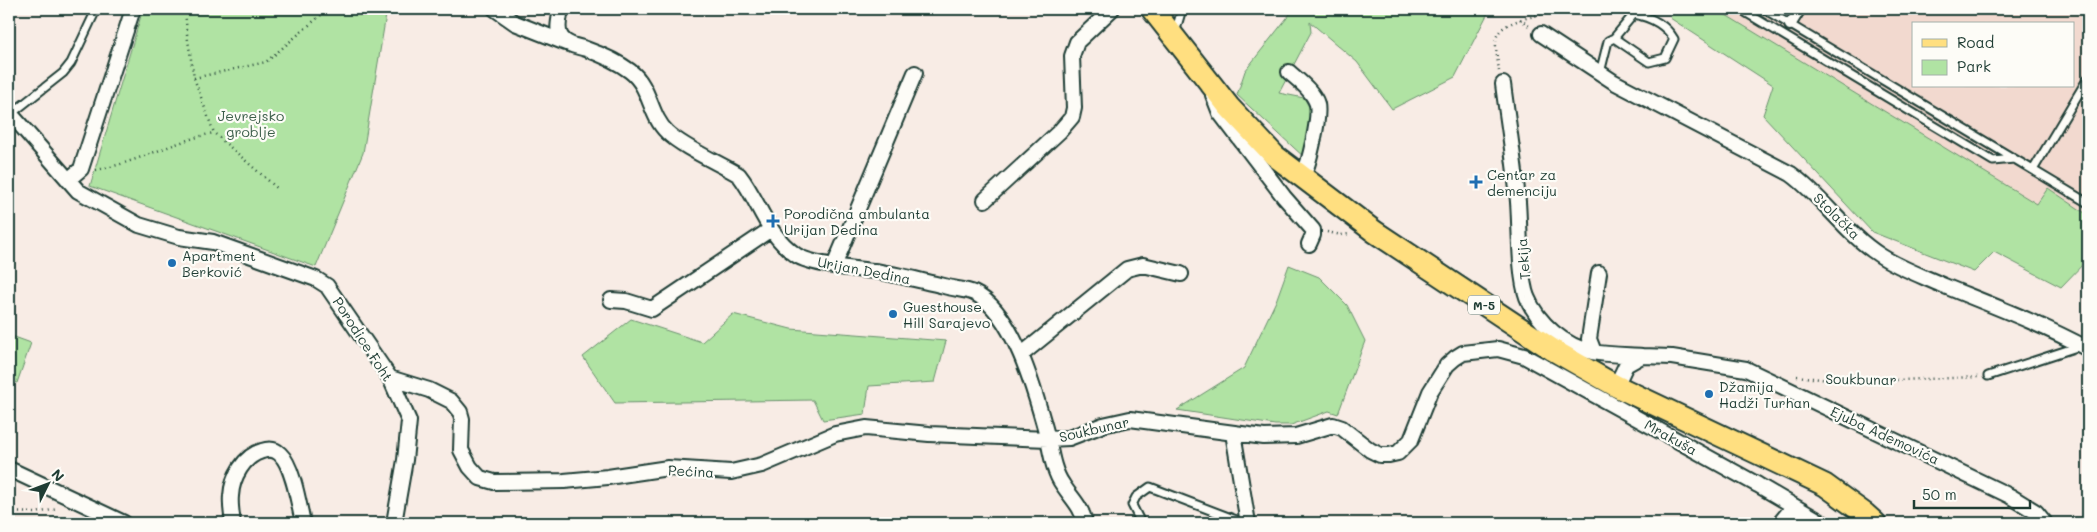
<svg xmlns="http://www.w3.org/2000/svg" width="2097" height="532" font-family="Mali,sans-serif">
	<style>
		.built { fill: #f2d9cf; fill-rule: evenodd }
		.green { fill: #b0e3a3; stroke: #68906c }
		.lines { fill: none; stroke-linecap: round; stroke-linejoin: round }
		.service-casing { stroke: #1f3d34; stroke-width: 11 }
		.pedestrian-casing { stroke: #1f3d34; stroke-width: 14 }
		.minor-casing { stroke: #1f3d34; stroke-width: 18 }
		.primary-casing { stroke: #1f3d34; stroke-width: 25 }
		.path { stroke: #1f3d34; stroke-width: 2.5; stroke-dasharray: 1 4; stroke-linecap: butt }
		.service { stroke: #fdfcf7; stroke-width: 7 }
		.pedestrian { stroke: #fdfcf7; stroke-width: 10 }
		.minor { stroke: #fdfcf7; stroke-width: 14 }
		.primary { stroke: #ffdf80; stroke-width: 21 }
		.poi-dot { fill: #1f6fb2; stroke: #fdfcf7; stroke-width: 2 }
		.labels { text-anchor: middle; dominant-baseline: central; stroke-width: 4.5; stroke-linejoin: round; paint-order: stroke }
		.shield { fill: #fdfcf7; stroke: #62766e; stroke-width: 1 }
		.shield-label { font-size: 12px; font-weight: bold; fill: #1f3d34 }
		.park-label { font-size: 14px; fill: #3c5e4a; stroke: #fdfcf7 }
		.poi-label { font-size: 14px; fill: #1f3d34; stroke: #fdfcf7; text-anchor: start }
		.street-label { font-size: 14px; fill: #1f3d34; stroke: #fdfcf7 }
	</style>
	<rect width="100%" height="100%" fill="#f8ece5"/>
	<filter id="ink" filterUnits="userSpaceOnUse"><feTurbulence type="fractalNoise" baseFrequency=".02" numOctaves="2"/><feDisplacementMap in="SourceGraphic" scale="10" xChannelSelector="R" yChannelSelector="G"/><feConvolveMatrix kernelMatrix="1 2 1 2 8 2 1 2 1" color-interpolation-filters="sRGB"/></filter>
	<g filter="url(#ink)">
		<!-- built -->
		<path class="built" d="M1716,9H2088V215L2048,188L2037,204ZM1913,24H2073V86H1913Z"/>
		<!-- green -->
		<path class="green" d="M143,9H387L363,153L316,267L90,186Z
			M1294,9H1490L1455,77L1392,109L1357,62L1310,22L1311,32L1279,93L1304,98L1316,119L1306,159L1237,95L1245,71Z
			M1675,9H1716L2037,204L2048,188L2088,215V259L2061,287L1994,252L1974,272L1872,232L1763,115L1773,85L1670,18Z
			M1289,265L1319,277L1347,305L1365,341L1338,414L1329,411L1291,425H1275L1177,410L1244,368L1276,301Z
			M733,314L791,329L946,341L935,382L869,386L865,414L823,420L813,400L615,403L583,357L631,319L702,342Z
			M9,335L31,343L17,383L9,380Z"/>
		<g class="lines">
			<defs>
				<path id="service" d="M1740,9L1993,161L2014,159
					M1764,9L2088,203
					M1175,33L1182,9
					M1600,73L1608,41L1614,38L1649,62L1665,58L1674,39C1665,24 1650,17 1634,14L1614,38
					M11,114L63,73L71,63L96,10
					M2033,170L2088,78
					M1988,376L2080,346
					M1140,521L1132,505L1136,497L1150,487L1244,523"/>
				<path id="pedestrian" d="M1790,25L1800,9"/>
				<path id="minor" d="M495,9L515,23L566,43
					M1541,34L1614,82L1791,174C1824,198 1846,234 1881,256C1900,268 1922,276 1942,285C1991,305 2042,324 2088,349
					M1289,72C1299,81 1313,91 1317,104C1320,119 1309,163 1303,177
					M1503,84C1508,123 1515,163 1518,202C1520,227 1519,276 1527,297C1538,324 1565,346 1592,352C1608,355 1626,355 1642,356
					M1213,95L1220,113L1284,197L1313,230V235L1309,244
					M9,112L78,191L139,225L179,237L213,242L316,279L327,286L390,378L409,421L405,460L394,523
					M68,180L81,169L133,9
					M985,200L1060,131L1072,117L1074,108L1072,56L1077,42L1112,9
					M834,266L915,73
					M611,300L626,301L652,309L771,229
					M1594,352L1589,339L1599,273
					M1021,355L1127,269L1143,265L1181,274
					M390,378L429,390L451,401L460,412L462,419L461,450L470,467L480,478L494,482L564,481L608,477L668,468L731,472L762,465L835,434L866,428L929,434L1048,439C1037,399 1015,312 974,293C965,289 953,289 944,286C921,281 897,274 874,271C855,269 811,265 796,255C765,233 760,202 739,175C719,163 682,147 667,132C649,115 651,87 630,71C618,62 600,54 586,49C577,46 568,46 562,38C555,30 560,18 561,9
					M1616,386L1626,365L1642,356L1672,357L1746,369L2010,496L2036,512L2045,523
					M1233,433L1248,523
					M9,469L124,523
					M233,523C232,515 230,505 231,496C232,477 244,456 262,451C268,449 275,449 280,454C293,466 299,505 303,523
					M1085,523C1082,507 1072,499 1063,485C1054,473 1051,454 1048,439L1069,438L1103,425L1130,419L1264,437L1296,436L1333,425L1342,428L1370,450L1380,455H1389L1398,453L1411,440L1430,392L1447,365L1455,358L1463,353L1498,349L1524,356L1758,485L1823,523
					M1780,523L1794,506"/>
				<path id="primary" d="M1152,9L1229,107L1275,156L1375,232L1553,350L1616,386L1825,485L1865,514L1875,523"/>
			</defs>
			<!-- service casing -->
			<use href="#service" class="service-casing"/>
			<!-- pedestrian casing -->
			<use href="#pedestrian" class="pedestrian-casing"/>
			<!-- minor casing -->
			<use href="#minor" class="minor-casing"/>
			<!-- primary casing -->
			<use href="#primary" class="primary-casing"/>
			<!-- path -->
			<path class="path" d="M185,9L187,34L194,78L214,133L278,189
				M1520,19L1529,26
				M1499,71C1498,61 1495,49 1496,39C1500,18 1542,17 1557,9
				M194,78L266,62L328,9
				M96,170C137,163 173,141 214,133
				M1327,232L1341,235L1349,234
				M1797,376L1844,382L1978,377
				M9,512L35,513L58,509"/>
			<!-- service -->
			<use href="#service" class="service"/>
			<!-- pedestrian -->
			<use href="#pedestrian" class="pedestrian"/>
			<!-- minor -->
			<use href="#minor" class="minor"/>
			<!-- primary -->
			<use href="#primary" class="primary"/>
		</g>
	</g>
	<!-- markers -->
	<g class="poi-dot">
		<path d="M1473.5 174.5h5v5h5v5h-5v5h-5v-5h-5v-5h5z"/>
		<path d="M770.5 213.5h5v5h5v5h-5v5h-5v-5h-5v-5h5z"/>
		<circle cx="172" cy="263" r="5"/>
		<circle cx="893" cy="314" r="5"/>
		<circle cx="1709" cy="394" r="5"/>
	</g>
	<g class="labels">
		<!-- shield labels -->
		<rect class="shield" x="1468" y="295.5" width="32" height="19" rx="4"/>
		<g class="shield-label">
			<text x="1484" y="305">M-5</text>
		</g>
		<!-- park labels -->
		<g class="park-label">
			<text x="251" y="115">Jevrejsko<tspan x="251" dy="16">groblje</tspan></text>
		</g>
		<!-- poi labels -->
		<g class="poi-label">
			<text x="1487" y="174">Centar za<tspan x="1487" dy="16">demenciju</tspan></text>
			<text x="784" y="213">Porodična ambulanta<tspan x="784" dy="16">Urijan Dedina</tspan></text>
			<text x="182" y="255">Apartment<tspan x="182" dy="16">Berković</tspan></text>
			<text x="903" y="306">Guesthouse<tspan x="903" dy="16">Hill Sarajevo</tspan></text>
			<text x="1719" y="386">Džamija<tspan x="1719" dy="16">Hadži Turhan</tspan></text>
		</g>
		<!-- street labels -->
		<g class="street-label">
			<text transform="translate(1837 216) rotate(45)">Stolačka</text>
			<text transform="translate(1523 259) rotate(-95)">Tekija</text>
			<text transform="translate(864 270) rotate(11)">Urijan Dedina</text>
			<text transform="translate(363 339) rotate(57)">Porodice Foht</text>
			<text transform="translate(1861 379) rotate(1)">Soukbunar</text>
			<text transform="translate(1094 429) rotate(-13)">Soukbunar</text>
			<text transform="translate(1885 435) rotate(25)">Ejuba Ademovića</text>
			<text transform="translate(1671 437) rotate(29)">Mrakuša</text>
			<text transform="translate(691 471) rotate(3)">Pećina</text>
		</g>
	</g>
	<!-- margin -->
	<rect width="2097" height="532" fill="none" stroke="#fdfcf7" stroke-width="30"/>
	<rect x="15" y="15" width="2067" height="502" fill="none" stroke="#1f3d34" stroke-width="2" filter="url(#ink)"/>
	<!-- legend -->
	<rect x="1912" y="22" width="162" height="65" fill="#fdfcf7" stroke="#a4b0a9"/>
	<rect x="1922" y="39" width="25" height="8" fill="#ffdf80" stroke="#a4b0a9"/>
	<text x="1957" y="48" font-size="15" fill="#1f3d34">Road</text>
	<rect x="1922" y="60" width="25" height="15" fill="#b0e3a3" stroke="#a4b0a9"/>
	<text x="1957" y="72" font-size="15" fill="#1f3d34">Park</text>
	<!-- north arrow -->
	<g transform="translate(48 484) rotate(48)" stroke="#fdfcf7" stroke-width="4" paint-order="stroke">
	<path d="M0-4L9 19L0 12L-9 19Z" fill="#1f3d34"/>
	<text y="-8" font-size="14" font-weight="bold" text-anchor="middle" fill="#1f3d34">N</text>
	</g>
	<!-- scale -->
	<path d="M1914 500v8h116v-8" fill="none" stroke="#1f3d34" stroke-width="2.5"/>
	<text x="1922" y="500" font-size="15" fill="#1f3d34" stroke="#fdfcf7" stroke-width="4" paint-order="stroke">50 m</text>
</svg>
